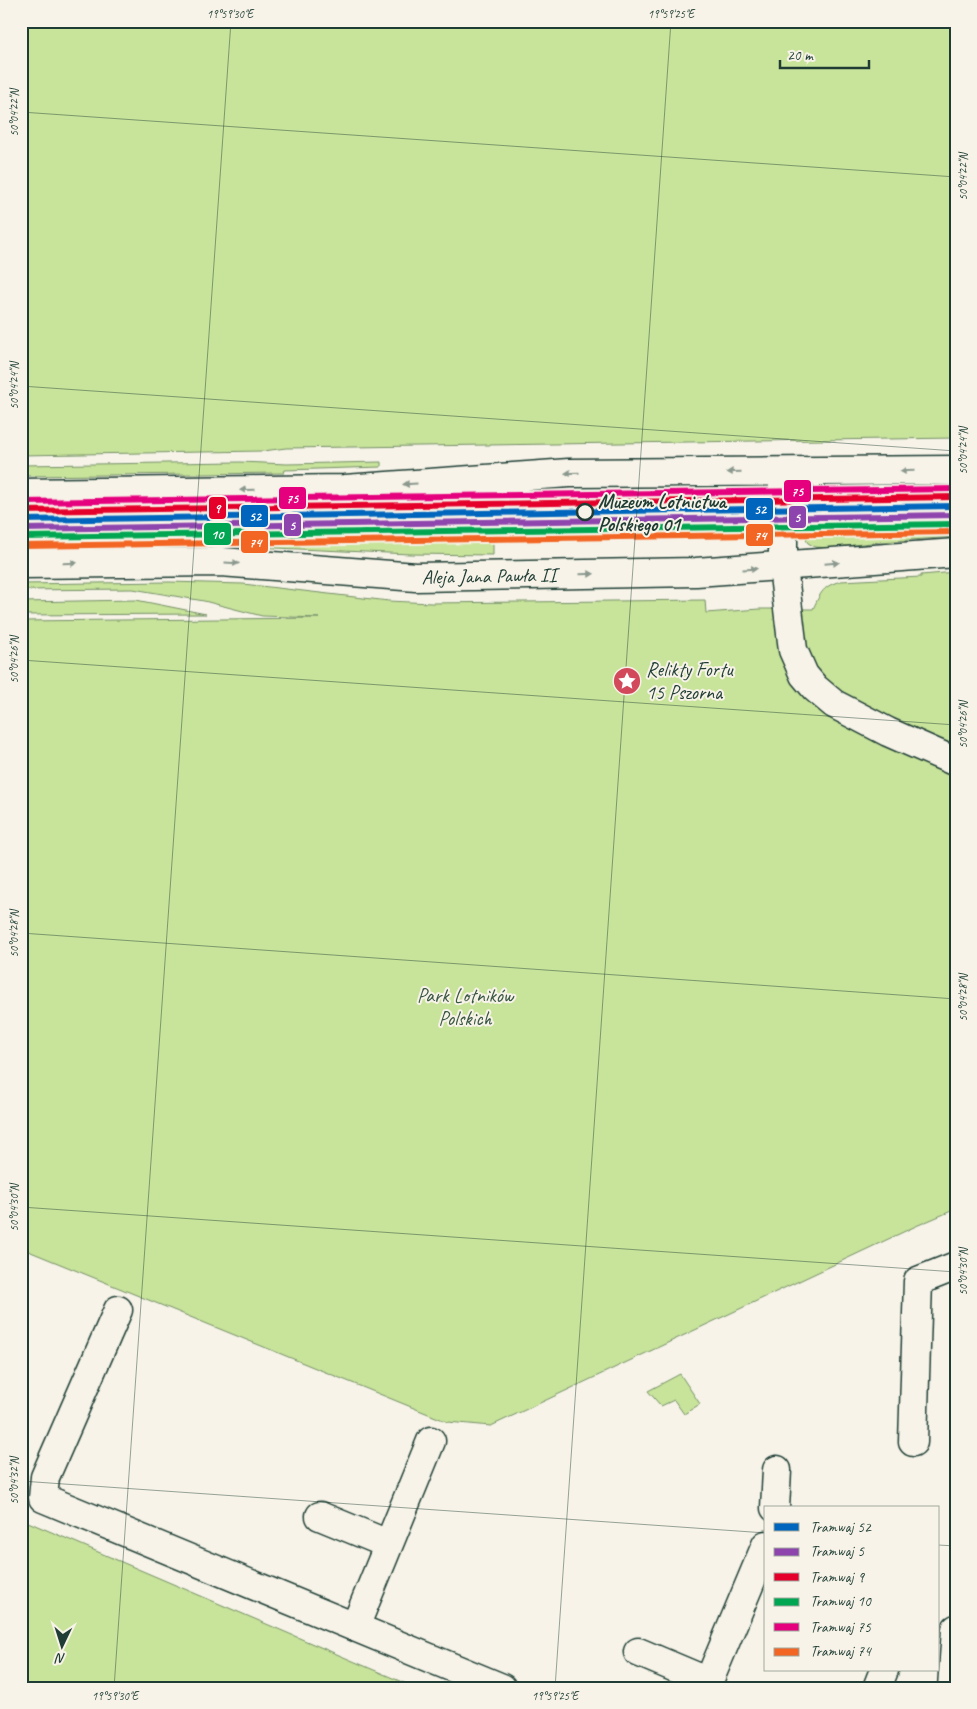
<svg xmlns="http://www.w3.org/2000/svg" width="977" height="1709" font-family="Caveat,sans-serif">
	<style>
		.built { fill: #eee3e9 }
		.green { fill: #c8e39a; stroke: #749067 }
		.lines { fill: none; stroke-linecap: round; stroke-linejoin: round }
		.minor-casing { stroke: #1f3d34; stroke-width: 31 }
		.secondary-casing { stroke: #1f3d34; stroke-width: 31 }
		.minor { stroke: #f7f3e8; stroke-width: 28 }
		.secondary { stroke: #f7f3e8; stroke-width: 28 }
		.tram-1-casing { stroke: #f7f3e8; stroke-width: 10 }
		.tram-2-casing { stroke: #f7f3e8; stroke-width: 10 }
		.tram-3-casing { stroke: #f7f3e8; stroke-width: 10 }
		.tram-4-casing { stroke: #f7f3e8; stroke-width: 10 }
		.tram-5-casing { stroke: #f7f3e8; stroke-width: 10 }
		.tram-6-casing { stroke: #f7f3e8; stroke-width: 10 }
		.tram-1 { stroke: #0065bd; stroke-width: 6 }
		.tram-2 { stroke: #8e44ad; stroke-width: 6 }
		.tram-3 { stroke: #e4002b; stroke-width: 6 }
		.tram-4 { stroke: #00a651; stroke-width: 6 }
		.tram-5 { stroke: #e5007d; stroke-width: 6 }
		.tram-6 { stroke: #f26522; stroke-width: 6 }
		.oneway { fill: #8b988e }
		.ticks { fill: none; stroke: #1f3d34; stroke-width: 1; stroke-opacity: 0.45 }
		.stop-dot { fill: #f7f3e8; stroke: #1f3d34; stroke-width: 2.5 }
		.labels { text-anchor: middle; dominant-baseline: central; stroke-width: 4; stroke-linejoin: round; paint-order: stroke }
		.stop-label { font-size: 20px; font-weight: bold; fill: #1f3d34; stroke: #f7f3e8; text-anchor: start }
		.street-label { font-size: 20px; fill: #1f3d34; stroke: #f7f3e8 }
		.poi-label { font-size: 20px; fill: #1f3d34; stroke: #f7f3e8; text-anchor: start }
		.park-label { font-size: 20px; fill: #385643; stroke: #f7f3e8 }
		.line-badge { stroke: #f7f3e8; stroke-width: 2 }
		.badge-label { font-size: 14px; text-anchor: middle; font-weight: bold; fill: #fff }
		.neatline { fill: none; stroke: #1f3d34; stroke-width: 2 }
		.ticks-label { font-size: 12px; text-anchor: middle; fill: #1f3d34 }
	</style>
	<rect width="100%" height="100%" fill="#f7f3e8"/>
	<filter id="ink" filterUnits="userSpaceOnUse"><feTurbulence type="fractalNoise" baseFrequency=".02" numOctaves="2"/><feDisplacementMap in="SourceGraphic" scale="10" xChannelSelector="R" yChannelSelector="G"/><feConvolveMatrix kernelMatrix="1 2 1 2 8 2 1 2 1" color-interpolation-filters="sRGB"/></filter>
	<g filter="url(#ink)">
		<!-- built -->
		<path class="built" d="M956,500V531L803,533L809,502Z
			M734,502H764L765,532L763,535H734Z
			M705,504V533L493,536V538L21,545V513Z"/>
		<!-- green -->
		<path class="green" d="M21,21H956V438L286,448L263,451L21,455Z
			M240,462L287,464L381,462V467L285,470L284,473L21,476V465Z
			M493,495V506L21,513V509L353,504Z
			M956,531V537L880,542L829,548L815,547L808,543L802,533Z
			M493,538V555L410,554L232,546L21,548V545Z
			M956,572V1209L916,1226L491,1426L448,1422L21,1248V621L319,618L262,616L204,601L133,589L21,590V584L169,582L243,584L389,601L431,603L705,600L706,613L759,609H813C821,592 823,586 841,581L921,577V575Z
			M136,600L206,614L21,615V602Z
			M680,1374L700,1404L684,1414L674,1400L661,1406L648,1391Z
			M21,1519L416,1688H21Z"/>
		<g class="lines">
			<defs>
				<path id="minor" d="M783,567L793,650L804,675L815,688L834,704L888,732L956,762
					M118,1310L45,1477L43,1498L502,1688
					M913,1442L918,1281L956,1266
					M775,1508L777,1470
					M320,1516L388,1544
					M355,1627L431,1441
					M638,1652L709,1682
					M706,1688L766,1545
					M877,1688L884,1670
					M952,1688L956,1629"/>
				<path id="secondary" d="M783,472V567
					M21,493L345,489L569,473L956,470
					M21,564L221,562L416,577L696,572L956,553"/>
			</defs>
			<!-- minor casing -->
			<use href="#minor" class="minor-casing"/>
			<!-- secondary casing -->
			<use href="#secondary" class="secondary-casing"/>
			<!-- minor -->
			<use href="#minor" class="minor"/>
			<!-- secondary -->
			<use href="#secondary" class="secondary"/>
			<defs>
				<path id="tram-1" d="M21,520L956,506"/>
				<path id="tram-2" d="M21,529L956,515"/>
				<path id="tram-3" d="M21,511L956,497"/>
				<path id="tram-4" d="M21,537L956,524"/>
				<path id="tram-5" d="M21,502L956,489"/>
				<path id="tram-6" d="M21,546L956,532"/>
			</defs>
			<!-- tram-1 casing -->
			<use href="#tram-1" class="tram-1-casing"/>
			<!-- tram-2 casing -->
			<use href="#tram-2" class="tram-2-casing"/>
			<!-- tram-3 casing -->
			<use href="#tram-3" class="tram-3-casing"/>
			<!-- tram-4 casing -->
			<use href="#tram-4" class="tram-4-casing"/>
			<!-- tram-5 casing -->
			<use href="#tram-5" class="tram-5-casing"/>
			<!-- tram-6 casing -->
			<use href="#tram-6" class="tram-6-casing"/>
			<!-- tram-1 -->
			<use href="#tram-1" class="tram-1"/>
			<!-- tram-2 -->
			<use href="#tram-2" class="tram-2"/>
			<!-- tram-3 -->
			<use href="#tram-3" class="tram-3"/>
			<!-- tram-4 -->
			<use href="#tram-4" class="tram-4"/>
			<!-- tram-5 -->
			<use href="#tram-5" class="tram-5"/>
			<!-- tram-6 -->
			<use href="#tram-6" class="tram-6"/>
		</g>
		<!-- one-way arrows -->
		<defs><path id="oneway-solid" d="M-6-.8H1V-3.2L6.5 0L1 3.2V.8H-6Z" transform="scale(1.25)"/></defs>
		<g class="oneway">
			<use href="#oneway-solid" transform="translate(907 471) rotate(179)"/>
			<use href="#oneway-solid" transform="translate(734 472) rotate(179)"/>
			<use href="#oneway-solid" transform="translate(572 473) rotate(178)"/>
			<use href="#oneway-solid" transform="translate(410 484) rotate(176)"/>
			<use href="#oneway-solid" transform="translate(247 490) rotate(179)"/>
			<use href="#oneway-solid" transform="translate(70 563) rotate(-1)"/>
			<use href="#oneway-solid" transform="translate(232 563) rotate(4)"/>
			<use href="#oneway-solid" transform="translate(832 563) rotate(-5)"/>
			<use href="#oneway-solid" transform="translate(750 569) rotate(-4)"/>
			<use href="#oneway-solid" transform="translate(587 574) rotate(-1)"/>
		</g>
	</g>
	<!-- ticks -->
	<path class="ticks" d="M21,112L956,177M21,386L956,451M21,660L956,725M21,933L956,999M21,1207L956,1272M21,1481L766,1533M938,1545L956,1546M114,1688L231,21M555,1688L671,21"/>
	<!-- icons -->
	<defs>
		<symbol id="sight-disc" viewBox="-11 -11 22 22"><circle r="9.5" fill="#d1495b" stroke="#f7f3e8"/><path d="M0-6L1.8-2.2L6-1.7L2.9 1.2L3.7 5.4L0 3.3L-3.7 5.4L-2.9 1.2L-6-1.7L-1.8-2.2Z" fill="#fff"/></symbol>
	</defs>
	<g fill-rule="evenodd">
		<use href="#sight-disc" x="611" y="665" width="32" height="32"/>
	</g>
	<!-- markers -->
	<circle class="stop-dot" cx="585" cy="512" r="8"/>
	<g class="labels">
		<!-- stop labels -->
		<g class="stop-label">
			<text x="598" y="501">Muzeum Lotnictwa<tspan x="598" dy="23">Polskiego 01</tspan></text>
		</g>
		<!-- street labels -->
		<g class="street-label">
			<text transform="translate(489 576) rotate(-1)">Aleja Jana Pawła II</text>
		</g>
		<!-- poi labels -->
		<g class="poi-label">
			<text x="646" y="669">Relikty Fortu<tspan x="646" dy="23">15 Pszorna</tspan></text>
		</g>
		<!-- park labels -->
		<g class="park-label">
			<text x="465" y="995">Park Lotników<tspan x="465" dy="23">Polskich</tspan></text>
		</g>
	</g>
	<g class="line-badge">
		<rect x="783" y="479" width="29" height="24" rx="5" fill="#e5007d"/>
		<rect x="278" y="486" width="29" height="24" rx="5" fill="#e5007d"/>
		<rect x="208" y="496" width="19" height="24" rx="5" fill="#e4002b"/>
		<rect x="745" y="497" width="29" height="24" rx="5" fill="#0065bd"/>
		<rect x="240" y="504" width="29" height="24" rx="5" fill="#0065bd"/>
		<rect x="788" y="505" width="19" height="24" rx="5" fill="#8e44ad"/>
		<rect x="283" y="513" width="19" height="24" rx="5" fill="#8e44ad"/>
		<rect x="203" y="522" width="29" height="24" rx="5" fill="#00a651"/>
		<rect x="745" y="523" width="29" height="24" rx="5" fill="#f26522"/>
		<rect x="240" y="530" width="29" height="24" rx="5" fill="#f26522"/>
	</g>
	<g class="badge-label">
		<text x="797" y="496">75</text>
		<text x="292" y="503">75</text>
		<text x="217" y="513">9</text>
		<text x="760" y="514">52</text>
		<text x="255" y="521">52</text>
		<text x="797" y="522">5</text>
		<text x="292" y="530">5</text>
		<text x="217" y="539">10</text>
		<text x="760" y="540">74</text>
		<text x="255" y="547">74</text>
	</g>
	<!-- margin -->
	<rect width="977" height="1709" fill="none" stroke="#f7f3e8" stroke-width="55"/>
	<!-- legend -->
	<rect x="764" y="1506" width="175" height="165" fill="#f7f3e8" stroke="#a1aaa0"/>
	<rect x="774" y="1523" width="25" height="8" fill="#0065bd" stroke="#a1aaa0"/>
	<text x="810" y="1532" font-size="15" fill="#1f3d34">Tramwaj 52</text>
	<rect x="774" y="1548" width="25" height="8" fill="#8e44ad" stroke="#a1aaa0"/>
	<text x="810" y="1556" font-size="15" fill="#1f3d34">Tramwaj 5</text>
	<rect x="774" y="1573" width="25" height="8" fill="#e4002b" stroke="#a1aaa0"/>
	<text x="810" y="1582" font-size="15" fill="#1f3d34">Tramwaj 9</text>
	<rect x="774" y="1598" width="25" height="8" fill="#00a651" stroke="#a1aaa0"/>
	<text x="810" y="1606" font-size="15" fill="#1f3d34">Tramwaj 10</text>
	<rect x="774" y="1623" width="25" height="8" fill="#e5007d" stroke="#a1aaa0"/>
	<text x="810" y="1632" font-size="15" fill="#1f3d34">Tramwaj 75</text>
	<rect x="774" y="1648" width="25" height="8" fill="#f26522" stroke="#a1aaa0"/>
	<text x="810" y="1656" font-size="15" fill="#1f3d34">Tramwaj 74</text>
	<!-- north arrow -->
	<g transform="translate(62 1646) rotate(184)" stroke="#f7f3e8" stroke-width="4" paint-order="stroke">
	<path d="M0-4L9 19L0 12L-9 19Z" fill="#1f3d34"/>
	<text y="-8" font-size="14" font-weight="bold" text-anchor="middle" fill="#1f3d34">N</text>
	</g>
	<!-- scale -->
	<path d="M780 60v8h89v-8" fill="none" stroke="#1f3d34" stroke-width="2.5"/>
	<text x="787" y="60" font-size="15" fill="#1f3d34" stroke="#f7f3e8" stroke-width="4" paint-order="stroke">20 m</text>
	<rect x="28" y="28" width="922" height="1654" class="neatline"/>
	<g class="ticks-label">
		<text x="230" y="18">19°59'30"E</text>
		<text x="671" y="18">19°59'25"E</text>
		<text transform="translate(14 113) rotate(-90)" y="4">50°04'22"N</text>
		<text transform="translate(963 177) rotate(-90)" y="4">50°04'22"N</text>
		<text transform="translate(14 386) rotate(-90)" y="4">50°04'24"N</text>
		<text transform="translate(963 451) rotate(-90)" y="4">50°04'24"N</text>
		<text transform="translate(14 660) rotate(-90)" y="4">50°04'26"N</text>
		<text transform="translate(963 725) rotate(-90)" y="4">50°04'26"N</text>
		<text transform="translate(14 934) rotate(-90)" y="4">50°04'28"N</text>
		<text transform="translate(963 998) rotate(-90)" y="4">50°04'28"N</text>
		<text transform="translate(14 1208) rotate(-90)" y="4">50°04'30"N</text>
		<text transform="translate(963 1272) rotate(-90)" y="4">50°04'30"N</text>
		<text transform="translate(14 1481) rotate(-90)" y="4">50°04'32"N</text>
		<text x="115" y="1700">19°59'30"E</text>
		<text x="555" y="1700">19°59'25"E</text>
	</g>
</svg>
